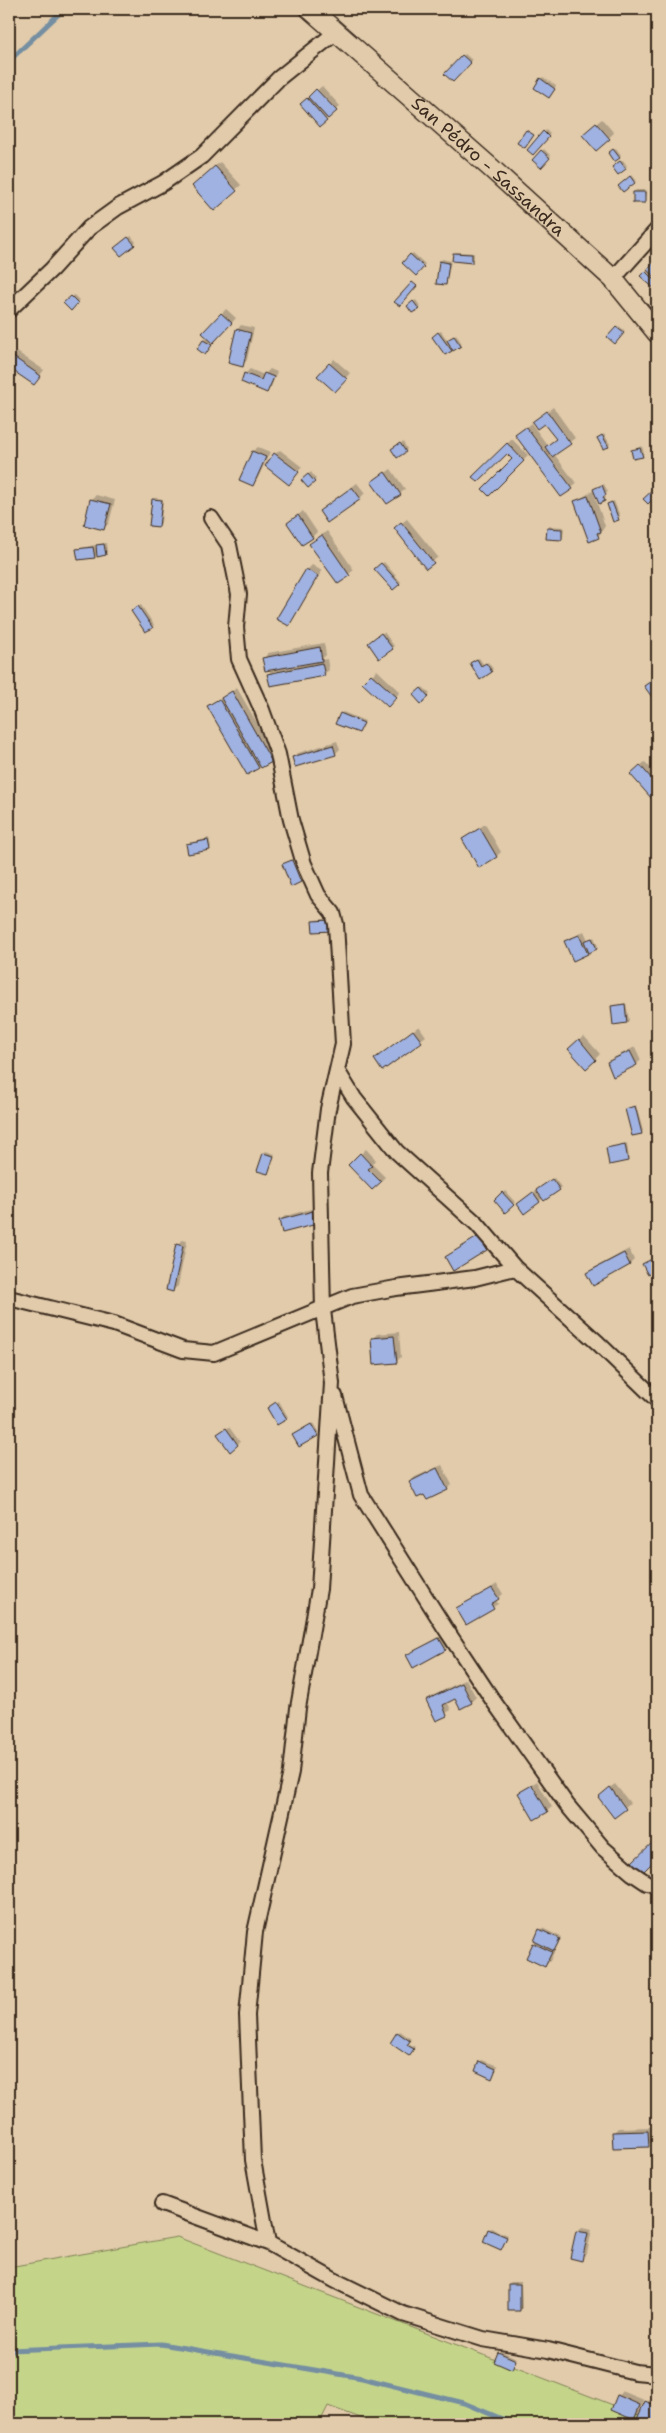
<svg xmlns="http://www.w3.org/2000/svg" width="666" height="2433" font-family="'Shantell Sans',sans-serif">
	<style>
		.green { fill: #c4d58a; stroke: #808054 }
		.shadow { fill: #0003 }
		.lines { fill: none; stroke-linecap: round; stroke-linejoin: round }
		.stream { stroke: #748ea1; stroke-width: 5 }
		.building { fill: #a0b2e1; stroke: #3b2a1e }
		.minor-casing { stroke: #3b2a1e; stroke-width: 18 }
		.secondary-casing { stroke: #3b2a1e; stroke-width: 22 }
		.minor { stroke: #e1cbab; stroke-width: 14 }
		.secondary { stroke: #e1cbab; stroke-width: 19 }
		.labels { text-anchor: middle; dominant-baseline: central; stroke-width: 5; stroke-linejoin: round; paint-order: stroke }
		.street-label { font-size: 18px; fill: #3b2a1e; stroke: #e1cbab }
	</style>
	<rect width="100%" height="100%" fill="#e1cbab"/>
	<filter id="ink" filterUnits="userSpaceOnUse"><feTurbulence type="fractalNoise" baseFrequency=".02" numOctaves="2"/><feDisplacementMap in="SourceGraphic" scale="10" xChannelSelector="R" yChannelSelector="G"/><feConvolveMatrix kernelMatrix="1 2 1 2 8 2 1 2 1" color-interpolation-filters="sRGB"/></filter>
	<g filter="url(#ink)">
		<!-- green -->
		<path class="green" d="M177,2237L657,2422V2424H377L328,2406L319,2424H9V2267Z"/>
		<!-- shadow -->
		<path class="shadow" d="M465,54L472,60L453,81L446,74Z
			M543,77L556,86L550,95L541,79Z
			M322,86L340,106L320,125L302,104Z
			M602,119L614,133L596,149L588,130Z
			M546,130L550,134L533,154L539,137Z
			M616,148L621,155L619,157L612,151Z
			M544,149L551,156L541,166L534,160Z
			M623,160L627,166L625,168L616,165Z
			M220,162L241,185L214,209L198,181Z
			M632,175L636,180L623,191L619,186Z
			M636,190H647L644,202L634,192Z
			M131,236L136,242L134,244L118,246Z
			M456,252L474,253V259L471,261L454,254Z
			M413,253L425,264L416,274L403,262Z
			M442,259L451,261L446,284L440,261Z
			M657,260V290L642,276Z
			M74,295L79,300L71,309L65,303Z
			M416,300L420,306L418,308L410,304Z
			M226,309L236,318L207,351L198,349L206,338L213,341L204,333Z
			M241,325L254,328L247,360L243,365L237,330Z
			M619,326L625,331L615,342L609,337Z
			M441,331L448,341L456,334L462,344L446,354L435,335Z
			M17,352L44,370L34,383L9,366V362Z
			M334,359L350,373L339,386L319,376Z
			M250,369L264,375L270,369L277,372L271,387L267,392L245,374Z
			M553,407L575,438L554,454L576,483L572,488L516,435L531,423L548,446L557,439L545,422H534Z
			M604,434L610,444L608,446L599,438Z
			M512,439L528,455L489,494L514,459L507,452L474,477Z
			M403,442L407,449L405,451L395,448Z
			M642,446L644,453L642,455L632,451Z
			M258,447L270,452L257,480L252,484L240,479L253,451Z
			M280,450L302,467L293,478L275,454Z
			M391,469L405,489L400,494L373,482Z
			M311,472L316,479L308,486L302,480Z
			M357,483L365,493L360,498L320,511Z
			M604,484L608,492L604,494L606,498L604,500L594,494L605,526L598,537L576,501Z
			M96,495L115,500L109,523L104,528L91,500Z
			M155,498L163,499L161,523L159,525L153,500Z
			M614,501L620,516L618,518L608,505Z
			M303,511L317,532L312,537L288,523Z
			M407,519L438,557L426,567L398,526Z
			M550,526L564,527L563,537L561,539L548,528Z
			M327,531L354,570L338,582L311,544Z
			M106,543L107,552L105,554L98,553L94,557L77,549L95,545V548L99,544Z
			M384,562L401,582L393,588L376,569Z
			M312,565L322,571L288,624L307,570Z
			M141,605L154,625L152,627L134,609Z
			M384,632L394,646L392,648L371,641Z
			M324,643L326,655L321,660L327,659L329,670L324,674H268L274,668L264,658L268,653Z
			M479,658L484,665L488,662L493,669L481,678L473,661Z
			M377,670L400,692L388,705L364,683Z
			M657,676V702L646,686Z
			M423,687L430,694L421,702L415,695Z
			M237,688L276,756L248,773L208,706Z
			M343,712L365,721L359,732L341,714Z
			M337,741L340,749L335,754L293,757L298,753Z
			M645,762L657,775V792L652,797L636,769Z
			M485,824L501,852L497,856L463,839Z
			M209,838L211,847L209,849L188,844Z
			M294,859L303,879L301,881L283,864Z
			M332,918L314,931L313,922L315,920Z
			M584,931L588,940L594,937L598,946L587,953L565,942Z
			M626,1003L629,1020L627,1022L612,1007Z
			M419,1026L426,1036L382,1069L375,1059Z
			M584,1036L600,1054L586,1068L569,1049Z
			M635,1047L641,1060L637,1064L608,1063L613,1058Z
			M636,1105L643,1131L641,1133L626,1109Z
			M627,1143L629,1158L627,1160L608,1149Z
			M366,1149L376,1160L372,1164L385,1177L373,1189L350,1165Z
			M266,1151L275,1154L267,1173L264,1153Z
			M554,1178L561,1187L559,1189L539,1201L520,1202Z
			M505,1191L515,1202L505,1211L496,1200Z
			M318,1207L321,1218L280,1220L285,1216Z
			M484,1233L491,1245L454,1269L446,1258Z
			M182,1240L187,1241L178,1286L173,1290L177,1245Z
			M629,1249L634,1260L630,1264L593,1284L588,1273L592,1269Z
			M654,1258L657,1268L648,1273L646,1263Z
			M399,1332L401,1357L396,1362L372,1339L377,1334Z
			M279,1401L288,1417L286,1418L270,1406Z
			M313,1423L319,1433L317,1435L296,1434Z
			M229,1427L240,1442L230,1450L221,1432Z
			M442,1465L452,1485L447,1489L410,1482L415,1477Z
			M497,1584L503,1594L496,1600L498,1604L466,1624L458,1609Z
			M444,1634L450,1645L445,1649L407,1656Z
			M466,1679L476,1697L471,1702L456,1697L447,1701L451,1710L437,1719L428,1700L432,1696Z
			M537,1781L552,1807L547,1811L520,1793Z
			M615,1784L630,1803L614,1816L604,1792Z
			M542,1928L561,1937L550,1961L545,1966L534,1944Z
			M400,2031L411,2039L408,2043L415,2047L411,2052L398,2033Z
			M482,2060L498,2066L492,2077L480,2062Z
			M653,2127V2141L648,2145L614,2132L618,2128Z
			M582,2227L592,2229L587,2254L582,2259L577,2231Z
			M491,2228L508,2235L501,2249L489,2230Z
			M511,2282H521L522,2308L520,2310L509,2284Z
			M501,2351L517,2358L512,2368L499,2353Z
			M656,2354L657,2367H652V2358Z
			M622,2391L644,2400L640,2410H642L634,2419L618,2396Z
			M649,2400L657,2403V2413L651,2424L639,2419Z"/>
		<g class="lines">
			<!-- stream -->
			<path class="stream" d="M9,61L64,9
				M9,2350L161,2344L362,2378L464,2403L514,2424"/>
		</g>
		<!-- building -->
		<path class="building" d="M462,55L471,63L453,82L444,74Z
			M540,78L555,89L549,98L534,88Z
			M316,89L337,111L328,119L308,97Z
			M307,98L327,121L320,127L300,104Z
			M596,123L610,139L596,151L582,135Z
			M526,130L534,135L525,148L517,143Z
			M543,131L549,137L533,155L527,150Z
			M613,149L620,158L614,162L608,153Z
			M541,150L550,158L541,168L532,160Z
			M620,161L626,169L618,175L612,167Z
			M215,166L237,191L214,211L192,186Z
			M630,176L635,183L623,192L618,186Z
			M633,192H645V203H633Z
			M128,237L135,245L121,256L114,248Z
			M453,253L472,254V263L452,261Z
			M410,254L424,267L416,276L402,263Z
			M657,258V279L647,270Z
			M439,261L449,263L446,285L436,284Z
			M645,271L657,283V291L640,276Z
			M412,282L417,286L400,306L394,302Z
			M71,296L78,303L71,311L63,303Z
			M413,301L419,309L412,313L407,306Z
			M221,313L232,323L213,343L202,333Z
			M616,327L624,333L615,344L607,337Z
			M236,329L251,333L243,367L228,363Z
			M438,332L452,351L445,355L432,337Z
			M454,336L461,346L453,351L447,340Z
			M203,340L212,345L205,355L197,349Z
			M12,356L41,376L34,385L9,368V360Z
			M329,363L347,379L335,392L317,376Z
			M244,373L261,380L264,373L274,377L267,393L241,382Z
			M547,411L571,444L552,457L545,447L556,439L544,424L537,429L532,422Z
			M526,427L573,489L561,497L515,435Z
			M602,435L609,447L603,449L597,438Z
			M400,443L406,452L397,458L391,449Z
			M507,443L524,461L489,496L482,489L512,459L507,454L478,482L472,477Z
			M640,448L643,457L633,459L631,450Z
			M252,451L266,457L253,486L239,480Z
			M274,453L299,472L289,485L265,466Z
			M385,472L401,495L387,504L371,482Z
			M308,474L315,482L308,488L301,480Z
			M602,485L606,495L603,497L605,501L599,504L593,489Z
			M352,487L361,499L327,523L319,511Z
			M655,488L657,495L648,504L643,499Z
			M588,496L601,532L597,533L599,538L589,542L574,501Z
			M90,499L111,504L104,530L84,525Z
			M152,499L162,500L159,527L149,526Z
			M612,502L619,520L613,522L607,504Z
			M298,515L313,538L302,545L287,523Z
			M401,522L434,563L426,569L394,528Z
			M547,528L562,529V540L546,539Z
			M322,535L350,576L338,584L309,544Z
			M104,544L106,555L97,557L96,545Z
			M93,547L95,558L78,560L76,549Z
			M381,563L400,584L393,590L374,569Z
			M306,569L318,576L289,626L276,619Z
			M138,606L153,628L145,632L131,611Z
			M381,633L393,649L379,659L368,643Z
			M320,647L322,661L265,671L262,658Z
			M477,659L481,666L486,663L492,672L480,680L470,663Z
			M322,663L325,676L270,686L267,674Z
			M371,674L397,697L388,707L362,683Z
			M654,679L657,683V704L644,686Z
			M421,688L429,697L421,704L413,695Z
			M232,691L272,762L261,768L221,698Z
			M219,699L259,768L247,775L207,706Z
			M340,713L364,723L359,733L335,724Z
			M333,745L336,755L295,767L292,757Z
			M640,765L657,785V794L652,799L630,774Z
			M480,828L497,857L479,868L462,839Z
			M208,840L210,850L188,854L186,844Z
			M292,860L301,882L291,887L282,864Z
			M331,920L332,931L313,932L312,921Z
			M579,935L588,954L573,961L564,941Z
			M592,938L597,949L589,953L584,941Z
			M625,1004L627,1023L613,1025L611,1006Z
			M413,1030L422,1042L382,1071L374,1059Z
			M579,1039L596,1060L586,1069L568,1049Z
			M630,1051L637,1065L613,1077L607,1062Z
			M635,1106L642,1134L632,1136L625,1109Z
			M625,1144L628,1161L609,1165L606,1148Z
			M263,1153L274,1156L268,1174L257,1171Z
			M360,1153L372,1166L368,1169L381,1182L372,1190L348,1165Z
			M552,1179L560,1190L544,1201L536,1190Z
			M502,1192L514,1205L505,1213L494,1200Z
			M533,1192L540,1202L524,1214L517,1204Z
			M313,1211L317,1224L282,1233L279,1220Z
			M479,1236L487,1250L453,1271L445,1257Z
			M176,1244L183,1246L173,1292L166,1290Z
			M624,1253L630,1265L593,1286L586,1273Z
			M652,1259L657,1270L648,1275L642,1264Z
			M394,1336L397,1363L373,1365L371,1338Z
			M276,1402L287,1419L277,1425L267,1408Z
			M311,1424L318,1436L299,1447L292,1435Z
			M226,1428L238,1445L230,1452L217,1434Z
			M437,1468L448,1490L427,1500L424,1495L417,1498L409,1482Z
			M492,1588L499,1599L491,1604L494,1609L466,1625L456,1608Z
			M439,1638L446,1650L413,1668L406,1655Z
			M462,1683L472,1703L460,1709L455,1699L443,1705L447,1716L436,1721L426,1700Z
			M532,1785L548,1812L534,1820L518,1793Z
			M610,1787L626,1809L614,1818L598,1797Z
			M654,1841L657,1845V1858L642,1873L632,1862Z
			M539,1929L560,1939L554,1951L534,1941Z
			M533,1943L552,1952L545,1967L526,1958Z
			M397,2032L410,2041L407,2045L414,2049L409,2056L390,2043Z
			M479,2061L496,2069L492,2079L475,2071Z
			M648,2131L649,2147L613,2148L612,2132Z
			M488,2229L507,2237L501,2250L483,2242Z
			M576,2231L588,2233L582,2261L570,2258Z
			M508,2284H520V2311H508Z
			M498,2352L516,2360L512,2370L494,2362Z
			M617,2395L640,2405L634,2420L611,2410Z
			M645,2401L657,2406V2412L652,2424L637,2419Z"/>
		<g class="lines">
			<defs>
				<path id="minor" d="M613,279L657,230
					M9,310L52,269L89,228L118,207L163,183L202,156L279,78L335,33
					M211,518L229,545L239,594L236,627L239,659L262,710L278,754L291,820L304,864L318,895L333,913L336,924L343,1044L328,1109L320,1173L323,1310L332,1383L319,1589L298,1708L291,1772L255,1932L247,2015L253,2160L268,2243
					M338,1072L354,1098L397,1152L477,1224L515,1268L598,1343L657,1400
					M9,1298L114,1324L183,1350L214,1353L352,1296L396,1288L475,1278L515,1268
					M335,1396L361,1495L445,1628L494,1702L567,1805L603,1848L632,1873L647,1883L657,1885
					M162,2204L268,2243L334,2280L403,2314L483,2339L548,2350L635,2372L657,2374"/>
				<g id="secondary">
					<path id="s1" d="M310,9L491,168L613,279L657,333"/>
				</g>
			</defs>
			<!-- minor casing -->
			<use href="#minor" class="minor-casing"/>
			<!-- secondary casing -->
			<use href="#secondary" class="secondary-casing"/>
			<!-- minor -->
			<use href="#minor" class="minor"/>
			<!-- secondary -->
			<use href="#secondary" class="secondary"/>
		</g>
	</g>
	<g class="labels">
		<!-- street labels -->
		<g class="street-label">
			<text stroke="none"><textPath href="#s1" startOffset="238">San Pédro - Sassandra</textPath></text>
		</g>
	</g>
	<!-- margin -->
	<rect width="666" height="2433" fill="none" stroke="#e1cbab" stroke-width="30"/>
	<rect x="15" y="15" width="636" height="2403" fill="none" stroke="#3b2a1e" stroke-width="2" filter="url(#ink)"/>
</svg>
